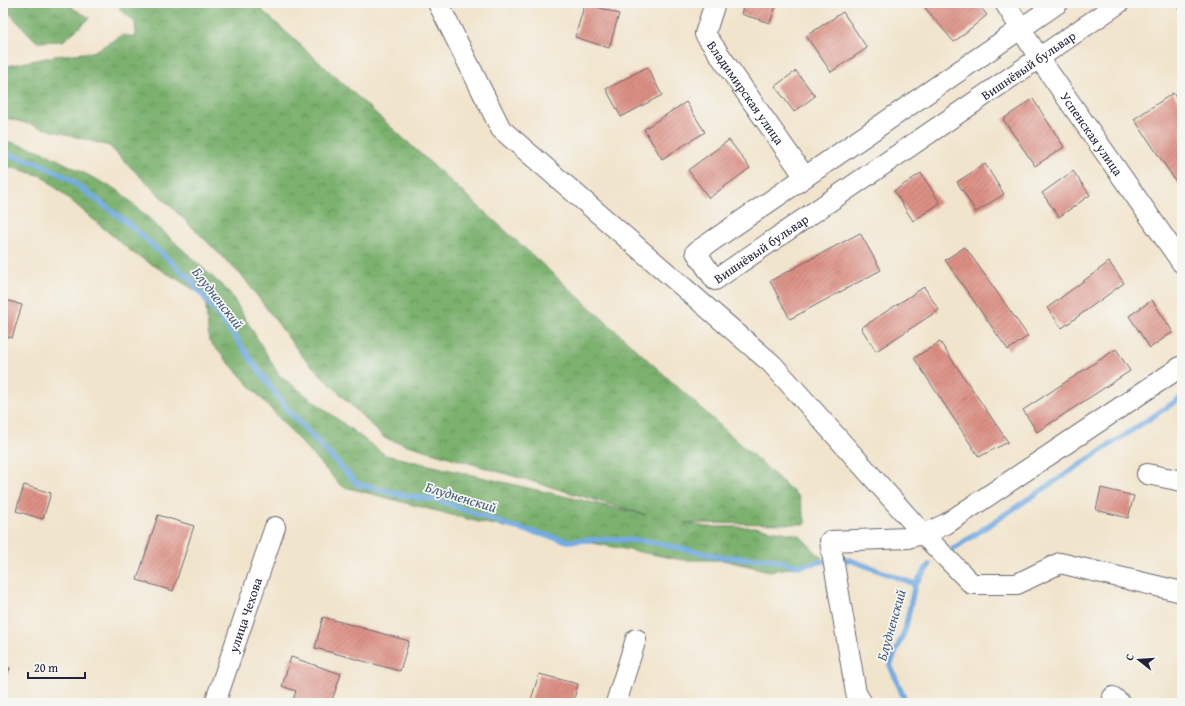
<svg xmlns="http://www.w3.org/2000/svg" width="1185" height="706" font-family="'Gentium Book Plus',serif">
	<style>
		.forest { fill: url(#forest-crowns); stroke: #4e6a54 }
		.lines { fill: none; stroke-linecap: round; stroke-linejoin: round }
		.stream { stroke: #73abe2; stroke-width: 5.5 }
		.building { fill: url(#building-hatch) }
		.street-casing { stroke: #6a666e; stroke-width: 22 }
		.street { stroke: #fff; stroke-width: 20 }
		.labels { text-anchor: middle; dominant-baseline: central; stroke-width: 3.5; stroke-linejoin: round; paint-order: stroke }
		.street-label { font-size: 13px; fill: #22223b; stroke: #f6f6f2 }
		.water-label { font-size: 14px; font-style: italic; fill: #42597e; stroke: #f6f6f2 }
	</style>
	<defs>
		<pattern id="forest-crowns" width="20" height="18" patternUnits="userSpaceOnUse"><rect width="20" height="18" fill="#7bb16e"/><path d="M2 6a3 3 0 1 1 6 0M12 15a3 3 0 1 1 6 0" fill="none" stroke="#64905c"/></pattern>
		<pattern id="building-hatch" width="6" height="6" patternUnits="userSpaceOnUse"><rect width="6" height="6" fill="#dd9084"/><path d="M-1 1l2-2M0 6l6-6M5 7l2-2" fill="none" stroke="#b3756d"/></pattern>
	</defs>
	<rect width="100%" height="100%" fill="#f6f6f2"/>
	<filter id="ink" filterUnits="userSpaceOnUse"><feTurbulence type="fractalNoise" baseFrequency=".025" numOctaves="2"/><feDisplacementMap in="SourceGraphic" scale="8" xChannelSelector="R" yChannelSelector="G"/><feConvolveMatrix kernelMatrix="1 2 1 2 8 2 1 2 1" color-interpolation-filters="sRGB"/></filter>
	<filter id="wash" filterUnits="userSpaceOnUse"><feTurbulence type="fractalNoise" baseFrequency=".012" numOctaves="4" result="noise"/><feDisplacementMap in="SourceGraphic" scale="16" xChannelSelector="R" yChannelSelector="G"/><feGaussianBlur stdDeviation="0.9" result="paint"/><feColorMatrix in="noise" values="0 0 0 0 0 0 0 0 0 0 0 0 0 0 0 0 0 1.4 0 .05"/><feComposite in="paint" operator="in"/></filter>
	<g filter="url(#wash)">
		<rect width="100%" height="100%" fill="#f1e4cc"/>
		<!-- forest -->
		<path class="forest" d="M8,3H72V8L90,18L63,41L37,42L10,14Z
			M132,3H254L799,497L806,524L684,523L707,527H754L799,535L826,562L770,571L723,560H683L479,522L341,486L209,341L205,296L133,253L42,176L3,165V140L41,151L119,191L230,293L279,375L385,455L646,515L384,438L302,356L244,278L109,146L3,117V67L55,56L93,52L123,35L136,37L135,22L119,8Z"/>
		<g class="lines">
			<!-- stream -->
			<path class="stream" d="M3,153L38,163L68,178L130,225L190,279L232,333L286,408L357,484L407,496L437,500L510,526L568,541L609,539L647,541L721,557L770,559L798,566L825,561L850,560L915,584L905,630L890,665L906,703
				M953,549L1182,397
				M915,584L929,565"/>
		</g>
		<g id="blocks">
			<!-- building -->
			<path class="building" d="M585,3L619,14L609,48L575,37Z
				M744,3H777L770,23L741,14Z
				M921,3H977L987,15L954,42Z
				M1175,3H1182V15Z
				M843,12L867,48L831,72L806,36Z
				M647,67L662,95L621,117L606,89Z
				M796,71L815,96L794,112L775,86Z
				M1173,93L1182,107V180L1177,183L1134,119Z
				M1033,99L1064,147L1035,166L1003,119Z
				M686,102L705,132L662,159L644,129Z
				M729,140L750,168L709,198L688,170Z
				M985,164L1004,194L976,212L957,182Z
				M1073,171L1090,195L1059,217L1042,193Z
				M921,173L940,203L913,221L894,191Z
				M860,233L881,270L790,319L770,281Z
				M965,247L1028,336L1008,350L945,260Z
				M1109,262L1124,283L1062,328L1047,308Z
				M924,287L939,310L876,351L861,328Z
				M3,299L22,305L12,338L3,335Z
				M1152,300L1173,332L1150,348L1129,316Z
				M940,342L1008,442L979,457L914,358Z
				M1116,349L1130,371L1037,432L1023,410Z
				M24,485L51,493L43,519L16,511Z
				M1101,488L1134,496L1128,518L1096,510Z
				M158,515L194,526L173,591L137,580Z
				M323,617L409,641L400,671L315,648Z
				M291,657L341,674L331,703H292L296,691L282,686Z
				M3,665L10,668L3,685Z
				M539,674L578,684L573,703H530Z"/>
		</g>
	</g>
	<g filter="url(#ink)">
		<use href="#blocks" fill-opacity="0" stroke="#6a666e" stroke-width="1"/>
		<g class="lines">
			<defs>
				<g id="street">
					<path d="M438,3L501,129L772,364L923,534L972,584H1017L1060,563L1182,592"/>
					<path id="s1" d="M715,3L705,34L805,177"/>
					<path id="s2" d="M1005,3L1039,58L1182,263"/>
					<path id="s3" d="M1058,3L696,252L715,280L1119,3"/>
					<path d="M1147,474L1182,481"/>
					<path d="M1113,697L1120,703"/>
					<path id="s4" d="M215,703L275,527"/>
					<path d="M616,703L636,639"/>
					<path d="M862,703L856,693L830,541L908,538L928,532L946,524L1182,366"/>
				</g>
			</defs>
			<!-- street casing -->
			<use href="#street" class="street-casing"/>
			<!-- street -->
			<use href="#street" class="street"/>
		</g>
	</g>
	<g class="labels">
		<!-- street labels -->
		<g class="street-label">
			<text stroke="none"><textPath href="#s3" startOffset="853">Вишнёвый бульвар</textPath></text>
			<text stroke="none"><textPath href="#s1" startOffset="104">Владимирская улица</textPath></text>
			<text stroke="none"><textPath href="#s2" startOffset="157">Успенская улица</textPath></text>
			<text stroke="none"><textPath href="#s3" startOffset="529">Вишнёвый бульвар</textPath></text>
			<text stroke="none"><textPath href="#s4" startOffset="93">улица Чехова</textPath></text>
		</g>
		<!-- water labels -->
		<g class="water-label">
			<text transform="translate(218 298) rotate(52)">Блудненский</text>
			<text transform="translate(461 497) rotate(17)">Блудненский</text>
			<text transform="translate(891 625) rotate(-74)">Блудненский</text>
		</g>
	</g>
	<!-- margin -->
	<rect width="1185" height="706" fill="none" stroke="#f6f6f2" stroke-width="16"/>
	<!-- north arrow -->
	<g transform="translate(1139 660) rotate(287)" stroke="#f6f6f2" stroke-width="3" paint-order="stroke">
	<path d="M0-3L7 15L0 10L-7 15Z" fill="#22223b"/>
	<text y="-6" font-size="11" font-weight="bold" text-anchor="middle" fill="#22223b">С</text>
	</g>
	<!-- scale -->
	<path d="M28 672v6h57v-6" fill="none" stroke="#22223b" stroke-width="2"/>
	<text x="34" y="672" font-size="12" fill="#22223b" stroke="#f6f6f2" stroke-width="3" paint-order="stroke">20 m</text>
</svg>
